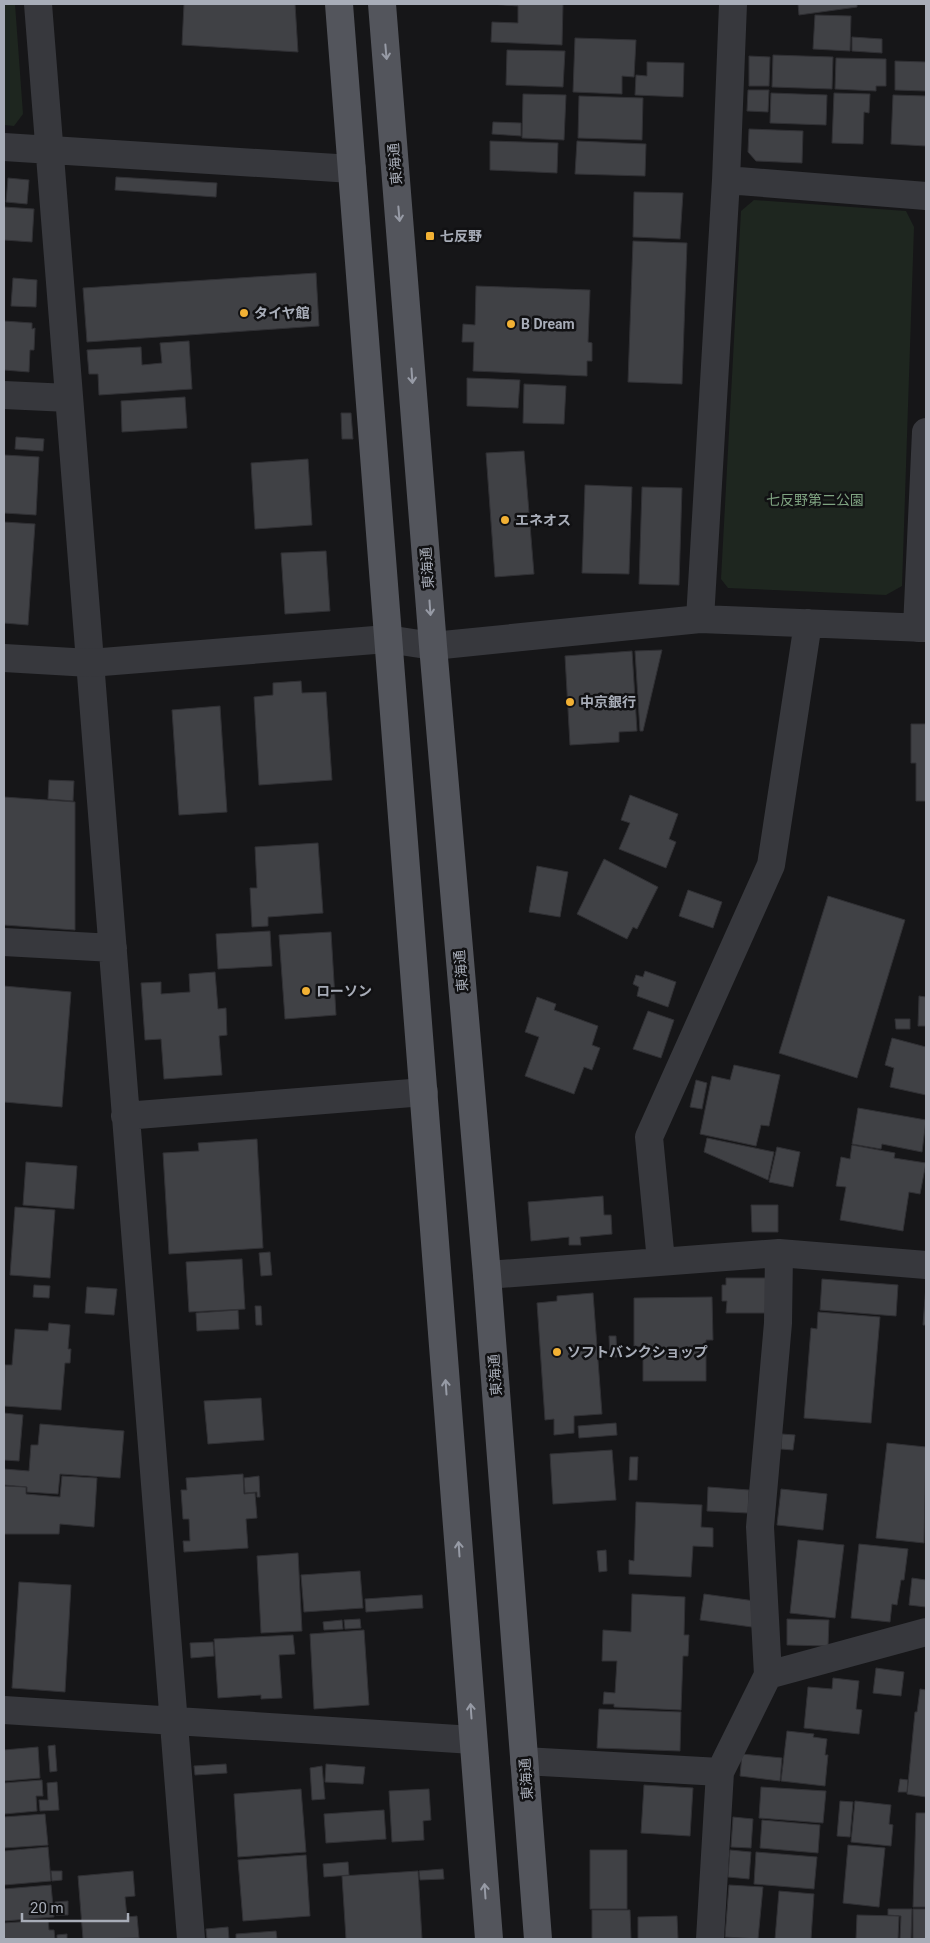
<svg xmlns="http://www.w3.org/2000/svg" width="930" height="1943" font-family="Roboto,'Noto Sans JP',sans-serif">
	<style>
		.green { fill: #1e261f }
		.building { fill: #404145; stroke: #303034 }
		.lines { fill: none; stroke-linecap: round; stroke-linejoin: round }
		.minor { stroke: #37383d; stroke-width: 28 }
		.tertiary { stroke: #37383d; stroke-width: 28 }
		.primary { stroke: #53555c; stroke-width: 28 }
		.oneway { stroke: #979ba6 }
		.poi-dot { fill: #f2b134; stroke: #111113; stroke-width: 2 }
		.labels { text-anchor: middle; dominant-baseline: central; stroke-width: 5; stroke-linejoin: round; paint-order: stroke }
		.street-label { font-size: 14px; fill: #a8adb8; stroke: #111113 }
		.poi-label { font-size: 14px; font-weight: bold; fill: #a8adb8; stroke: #111113; text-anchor: start }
		.park-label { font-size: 14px; fill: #7fa381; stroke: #111113 }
	</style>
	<rect width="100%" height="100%" fill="#161618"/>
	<!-- green -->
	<path class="green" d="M4,4H15L23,114L14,126L4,125Z
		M754,200L906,211L914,227L902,586L886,595L728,588L721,579L741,211Z"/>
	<!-- building -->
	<path class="building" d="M184,4H295L298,52L182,45Z
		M490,4H563L562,45L491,42L492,22L518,23V6Z
		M798,4H857V7L799,15Z
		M815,15L851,16L850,51L813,49Z
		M852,37L882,39V53L852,51Z
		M575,38L636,40L634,77L622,76V94L573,92Z
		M507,50L565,51L563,87L506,85Z
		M773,55L833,57L832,89L772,87Z
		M749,56L770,57L769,86H749Z
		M836,58L886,59V86H876V91L835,89Z
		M895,61L926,62V91L895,90Z
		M647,62L684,63L683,97L635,95L636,75L647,76Z
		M748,90H769L768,112L747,111Z
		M771,93L827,95L826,125L770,123Z
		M834,93L870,94L869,113L864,112L863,144L832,143Z
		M523,94L566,95L564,140L522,138Z
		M893,95L926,96V146L891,144Z
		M579,96L643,98L642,140L578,138Z
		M493,122L521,123V136L492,134Z
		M749,129L803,131L802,163L756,161L748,152Z
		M490,141L558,143L557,173L490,170Z
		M577,141L646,144L645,176L575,174Z
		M116,177L217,183L216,197L115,190Z
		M8,178L29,180L27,204L6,202Z
		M634,192L683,193L680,239L633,237Z
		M4,207L34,209L32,242L4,240Z
		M633,241L687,243L682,384L628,382Z
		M316,273L319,326L87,342L83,288Z
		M13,278L37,280L36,307L11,306Z
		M476,286L590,290L588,342L592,343V361H587V376L473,371L474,342H462L463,324L475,325Z
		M4,321L32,323V329L35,328L34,350H30L29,372L4,370Z
		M189,341L192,389L99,395L98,374H89L87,350L141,347L142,365L162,363L160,343Z
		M467,378L520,380L518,408L467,406Z
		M524,384L566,386L564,424L523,423Z
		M185,397L187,428L122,432L121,401Z
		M341,413H351L353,439H342Z
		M16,437L44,439L43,451L15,449Z
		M524,451L534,574L495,577L486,453Z
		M4,455L39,457L36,515L4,513Z
		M308,459L312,525L255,529L251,463Z
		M585,485L632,487L629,574L582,573Z
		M642,487L682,488L679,585L639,584Z
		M4,522L35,524L28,625L4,623Z
		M326,551L330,611L285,614L281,553Z
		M662,650L643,731H640L635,651Z
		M632,651L637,731L619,732V742L570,745L565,656Z
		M301,681L302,693L326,692L332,780L259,785L254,697L273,695V683Z
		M220,706L227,812L179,815L172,710Z
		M911,724H926V801H916V763H911Z
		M49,780L74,781L73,801L48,799Z
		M630,795L678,814L669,839L676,842L666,868L619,849L630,823L621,820Z
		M4,797L75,802V930L4,925Z
		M318,843L323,913L268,917V926L252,927L250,888H257L255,847Z
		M604,859L658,887L637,929L633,927L627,939L577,914Z
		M537,866L568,872L560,917L529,912Z
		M688,890L722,902L713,928L679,916Z
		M828,896L905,920L857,1078L779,1053Z
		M270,931L272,966L218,969L216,934Z
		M331,932L336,1015L285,1019L279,935Z
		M645,971L676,982L668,1007L637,996L639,987L633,984L636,975L643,977Z
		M215,972L218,1009L226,1008L227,1035L219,1036L222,1075L164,1079L161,1039L145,1040L141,983L161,982V994L190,992L189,974Z
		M4,986L71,992L62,1107L4,1102Z
		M919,996L926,997V1026H918Z
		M537,997L556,1004L554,1010L598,1026L592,1045L600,1048L592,1070L584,1067L574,1094L525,1076L539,1037L525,1032Z
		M648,1011L674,1020L661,1058L633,1049Z
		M895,1019H910V1029H896Z
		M892,1038L926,1047V1095L890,1087L894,1068L885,1065Z
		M734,1065L780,1075L769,1126L761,1125L756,1146L700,1134L712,1076L730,1080Z
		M696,1080L707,1083L702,1109L690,1107Z
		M858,1108L926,1120L922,1152L882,1144L881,1149L852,1144Z
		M707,1138L774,1152L768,1180L704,1152Z
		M257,1139L263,1248L169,1254L163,1153L199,1151L198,1143Z
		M852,1145L895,1153L894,1158L926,1163L920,1194L909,1192L903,1231L840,1220L846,1187L836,1186L841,1157L850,1159Z
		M777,1147L800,1152L793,1187L769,1182Z
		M26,1162L77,1166L74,1209L23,1205Z
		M603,1196L604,1215H611L612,1234L580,1237L581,1245H569V1237L531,1241L528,1202Z
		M751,1205H778V1232H752Z
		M15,1207L55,1210L50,1278L10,1275Z
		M270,1252L272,1275L261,1276L259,1253Z
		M242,1259L245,1309L189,1312L186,1262Z
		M726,1278H766V1313H726L727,1301H722V1285H726Z
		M822,1279L898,1285L896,1316L820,1310Z
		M34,1285L50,1286L49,1298L33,1297Z
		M926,1285V1325H923Z
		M87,1287L117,1289L114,1315L85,1313Z
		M593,1293L602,1414L574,1416V1433L554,1435V1419L545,1420L537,1303L557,1301V1296Z
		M712,1297L713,1340H706V1381H643V1347L634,1346V1298Z
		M255,1306H261L262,1325H256Z
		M238,1310L239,1329L197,1331L196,1313Z
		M818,1312L880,1317L871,1423L804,1418L811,1328L817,1329Z
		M49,1323L70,1325L68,1349H71L70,1363H65L61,1410L4,1406L5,1365H12L15,1329L48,1331Z
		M609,1336H616L617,1357H610Z
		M261,1398L264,1440L208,1444L204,1401Z
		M4,1413L23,1415L19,1461L4,1460Z
		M616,1423L617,1435L579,1438L578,1426Z
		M40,1424L124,1431L120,1478L60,1474L58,1494L27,1492V1487L4,1485V1469L29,1471L31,1445H38Z
		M782,1434L795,1435L793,1450L781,1449Z
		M887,1443L926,1447L924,1543L876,1538Z
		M612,1450L616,1500L553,1504L550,1454Z
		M630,1457H638L637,1480H629Z
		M243,1474L244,1494L255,1493L257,1518L246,1519L248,1548L184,1552L183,1541H190L189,1519H183L181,1490H187L186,1478Z
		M62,1476L97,1478L94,1527L60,1524L59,1534H4V1486L26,1487V1494L60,1497Z
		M259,1476L260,1497H257V1492L245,1493L244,1478Z
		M708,1487L749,1490L748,1513L707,1511Z
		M781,1489L827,1494L823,1530L777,1525Z
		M636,1502L702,1505L701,1527L713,1528V1547L693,1546L691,1577L629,1574V1560L634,1561Z
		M798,1540L844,1545L835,1618L790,1613Z
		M859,1544L908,1549L904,1580H901L897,1605L892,1604L890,1622L851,1618Z
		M606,1550L607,1571L599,1572L597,1551Z
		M298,1553L302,1631L261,1633L257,1556Z
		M360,1571L363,1608L304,1612L301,1575Z
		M912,1578L926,1580V1607L909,1605Z
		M19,1582L71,1585L65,1692L12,1688Z
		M632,1594L685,1597L684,1635H689L688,1656H683L681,1710L614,1707V1704H603L604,1692L615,1693L617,1661H602L603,1630L631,1632Z
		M704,1594L755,1601L752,1627L700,1620Z
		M422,1595L423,1608L366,1612L365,1599Z
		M360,1619L361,1628L345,1629L344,1620Z
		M787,1619L829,1620L828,1646L787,1645Z
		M342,1620L343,1629L324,1630L323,1622Z
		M364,1630L369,1705L314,1709L310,1634Z
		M293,1635L295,1654L279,1655L282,1698L261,1699V1695L218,1698L214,1639Z
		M213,1642L214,1656L191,1658L190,1643Z
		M876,1668L904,1672L901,1696L873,1693Z
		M833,1678L859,1681L856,1709L862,1710L859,1734L804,1728L808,1687L832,1689Z
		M920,1689L926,1690V1797L907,1794L915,1712H917Z
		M599,1709L681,1712L680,1751L597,1748Z
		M787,1731L814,1734L813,1737L827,1739L825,1755H828L825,1786L781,1781Z
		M55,1745L57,1771L50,1772L48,1746Z
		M38,1747L40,1778L4,1781V1750Z
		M742,1754L782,1758L780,1781L740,1776Z
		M226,1764L227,1773L195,1775L194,1766Z
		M326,1764L365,1767L363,1784L325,1782Z
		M322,1766L325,1799L312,1800L310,1768Z
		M900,1779L908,1780L907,1792H898Z
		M42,1780L43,1796H36L37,1811L4,1814V1783Z
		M57,1782L59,1810L40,1811L39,1800H48L47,1783Z
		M644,1785L693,1788L690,1836L641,1833Z
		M761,1787L826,1791L823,1823L759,1818Z
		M301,1789L306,1852L238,1857L234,1794Z
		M429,1789L431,1820L423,1821L424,1840L392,1842L389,1791Z
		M840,1801L853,1802L850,1837L837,1836Z
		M855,1801L891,1805L889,1824L893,1825L891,1846L851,1842Z
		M384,1810L386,1839L326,1843L324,1814Z
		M916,1813H926V1907H913Z
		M45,1814L48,1845L4,1848V1817Z
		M733,1817L753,1819L751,1848L731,1847Z
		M762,1820L820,1825L818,1853L760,1848Z
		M848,1845L885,1848L879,1907L843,1903Z
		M48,1847L51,1881L4,1885V1851Z
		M590,1850H627V1909H590Z
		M730,1850L751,1852L749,1879L728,1877Z
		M756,1852L817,1857L814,1889L754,1884Z
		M306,1855L310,1916L243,1921L238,1860Z
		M348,1862L349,1875L324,1877L323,1864Z
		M443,1869L444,1879L420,1880L419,1871Z
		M51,1871H62V1880L52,1881Z
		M133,1871L135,1896L125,1897L127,1917L137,1916L139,1938L83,1939L78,1876Z
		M418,1871L422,1939H346L342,1876Z
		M51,1885L54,1917L4,1921V1889Z
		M729,1885L763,1887L758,1939L725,1937Z
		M779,1891L814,1894L811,1939H775Z
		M68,1901V1915H56L55,1902Z
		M888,1909H912L911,1939H900L901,1916L888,1915Z
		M913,1909H926V1939H913Z
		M592,1910H630L631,1939H592Z
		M857,1915L899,1916L898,1939H856Z
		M677,1916L678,1939H638V1917Z
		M48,1920L49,1930H54L55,1939H4V1923Z
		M228,1927L229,1939H207L206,1929Z
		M276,1931L277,1939H236V1934Z
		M67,1934V1939H57V1935Z"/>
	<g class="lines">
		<!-- minor -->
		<path class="minor" d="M38,4L191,1939
			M4,147L352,169
			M726,180L926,196
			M4,395L69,398
			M700,619L726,180L733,4
			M917,628L926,432
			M433,646L700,619L926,628
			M4,942L113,948
			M125,1116L424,1092
			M661,1261L649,1137L771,865L808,623
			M487,1275L779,1253L926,1265
			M768,1675L926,1632
			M4,1710L473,1740
			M524,1761L720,1772
			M710,1939L720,1772L768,1675L760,1527L778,1323L779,1253"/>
		<!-- tertiary -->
		<path class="tertiary" d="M4,658L90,663L387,639L433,646"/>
		<!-- primary -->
		<path class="primary" d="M339,4L489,1939
			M382,4L433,646L487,1275L538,1939"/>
	</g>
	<!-- one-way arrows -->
	<defs><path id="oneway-shaft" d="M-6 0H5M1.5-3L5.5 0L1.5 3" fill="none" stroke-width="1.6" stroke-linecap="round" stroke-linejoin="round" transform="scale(1.25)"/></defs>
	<g class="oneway">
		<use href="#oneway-shaft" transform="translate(386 52) rotate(85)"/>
		<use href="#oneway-shaft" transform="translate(399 214) rotate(85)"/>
		<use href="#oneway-shaft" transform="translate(412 376) rotate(86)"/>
		<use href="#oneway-shaft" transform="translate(430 608) rotate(86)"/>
		<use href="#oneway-shaft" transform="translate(446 1387) rotate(-94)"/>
		<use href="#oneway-shaft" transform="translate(459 1549) rotate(-94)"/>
		<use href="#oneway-shaft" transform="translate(471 1711) rotate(-94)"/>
		<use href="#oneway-shaft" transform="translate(485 1891) rotate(-94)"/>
	</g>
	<!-- markers -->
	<g class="poi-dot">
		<rect x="425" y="231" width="10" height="10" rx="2.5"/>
		<circle cx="244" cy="313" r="5"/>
		<circle cx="511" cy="324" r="5"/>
		<circle cx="505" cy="520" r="5"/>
		<circle cx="570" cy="702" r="5"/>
		<circle cx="306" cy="991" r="5"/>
		<circle cx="557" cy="1352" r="5"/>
	</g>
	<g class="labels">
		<!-- street labels -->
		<g class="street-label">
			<text transform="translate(395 164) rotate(-95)">東海通</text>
			<text transform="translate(427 568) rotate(-94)">東海通</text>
			<text transform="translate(461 971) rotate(-95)">東海通</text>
			<text transform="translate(495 1375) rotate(-94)">東海通</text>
			<text transform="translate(526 1779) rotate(-94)">東海通</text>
		</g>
		<!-- poi labels -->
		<g class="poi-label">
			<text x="440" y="236">七反野</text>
			<text x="254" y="313">タイヤ館</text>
			<text x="521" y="324">B Dream</text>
			<text x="515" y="520">エネオス</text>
			<text x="580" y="702">中京銀行</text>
			<text x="316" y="991">ローソン</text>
			<text x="567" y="1352">ソフトバンクショップ</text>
		</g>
		<!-- park labels -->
		<g class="park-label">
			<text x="815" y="500">七反野第二公園</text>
		</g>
	</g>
	<!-- border -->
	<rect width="930" height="1943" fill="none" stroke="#a8adb8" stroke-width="10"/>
	<!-- scale -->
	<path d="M22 1913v8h106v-8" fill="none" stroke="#a8adb8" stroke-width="2.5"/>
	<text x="30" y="1913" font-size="15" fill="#a8adb8" stroke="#111113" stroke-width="4" paint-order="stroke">20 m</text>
</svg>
